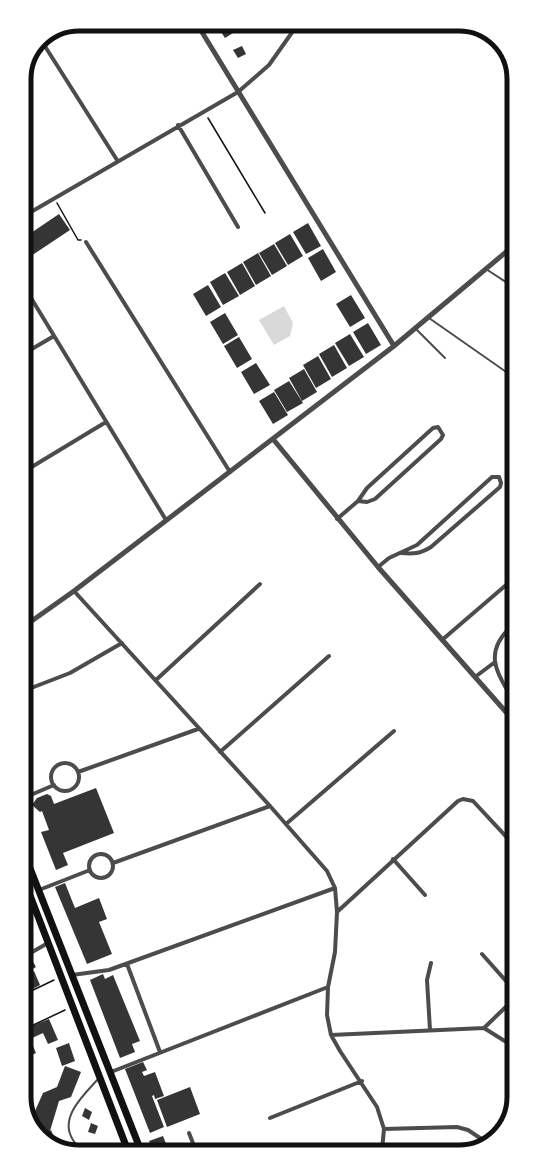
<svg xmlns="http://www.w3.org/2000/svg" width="538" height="1176" font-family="'DM Sans',sans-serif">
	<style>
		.water { fill: #d9d9d9 }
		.building { fill: #353535 }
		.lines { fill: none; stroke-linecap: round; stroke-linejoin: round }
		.path { stroke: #111; stroke-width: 1.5 }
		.service { stroke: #4c4c4c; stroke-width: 2 }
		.minor { stroke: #4c4c4c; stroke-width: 4 }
		.tertiary { stroke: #4c4c4c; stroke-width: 5 }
		.primary { stroke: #111; stroke-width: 7 }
		.rim { fill: none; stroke: #111; stroke-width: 5 }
	</style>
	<rect width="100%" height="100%" fill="#fff"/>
	<!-- water -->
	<path class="water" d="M284,306L293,323L290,336L274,345L259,320Z"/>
	<!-- building -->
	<path class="building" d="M227,24L233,33L225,38L219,29Z
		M242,46L246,54L238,58L233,50Z
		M59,214L70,230L25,260V237Z
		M308,223L321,246L306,254L293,232Z
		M290,234L303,256L288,265L275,243Z
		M274,244L287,266L272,275L259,253Z
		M323,249L336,272L321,281L308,258Z
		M258,253L271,276L256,285L243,262Z
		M242,263L255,286L240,295L227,272Z
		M225,273L239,296L223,305L210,282Z
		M208,285L221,307L206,316L193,294Z
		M351,295L365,318L350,327L336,304Z
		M225,313L238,335L223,344L210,322Z
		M368,323L381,345L366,354L353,332Z
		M350,334L364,357L349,366L335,343Z
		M239,337L252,359L237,368L224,346Z
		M334,345L347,368L332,377L319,354Z
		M318,356L331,379L316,388L303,365Z
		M256,363L270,385L254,394L241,372Z
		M304,369L317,392L302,401L289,378Z
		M289,381L303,403L287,412L274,390Z
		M274,392L288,415L273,424L259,401Z
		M96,788L114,833L63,853L68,865L56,870L41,832L49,830L42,811L40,812L32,805L37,798L47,794L51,796L54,804Z
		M65,883L75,908L99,898L107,919L99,922L112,954L87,964L55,887Z
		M31,958L36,967L27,972V960Z
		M34,971L40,985L27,992V975Z
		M103,974L105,979L113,975L140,1041L132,1044L135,1052L120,1058L90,980Z
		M49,1019L58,1040L48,1044L43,1033L30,1039L36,1053L27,1057V1028Z
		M69,1043L75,1061L62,1066L56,1048Z
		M143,1062L147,1070L142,1072L144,1076L155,1072L164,1096L155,1099L154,1095L152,1096L164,1127L150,1133L125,1069Z
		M65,1066L81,1072L71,1097L59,1101L50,1131L51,1130L58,1146L46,1141L31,1120L43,1093L57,1087Z
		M190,1087L200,1114L167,1127L157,1100Z
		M85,1108L92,1112L89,1120L82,1116Z
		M91,1123L98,1126L95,1134L88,1132Z
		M163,1136L169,1151H153L149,1141Z
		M182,1145L184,1151H174L173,1149Z"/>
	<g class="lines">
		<!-- path -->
		<path class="path" d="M208,118L265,213
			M57,203L78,240H81
			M27,993L54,980
			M27,1028L65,1010"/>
		<!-- service -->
		<path class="service" d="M486,269L512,286
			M429,318L512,376
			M416,329L445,358
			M84,1152C79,1149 76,1145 73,1140C58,1117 85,1094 99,1078"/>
		<!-- minor -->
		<path class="minor" d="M41,40L117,160
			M178,125L238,227
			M24,216L238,92L269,65L298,24
			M86,242L230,472
			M25,288L166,520
			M25,353L54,336
			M25,471L106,422
			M337,519L358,501L367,488L433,428L438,427L443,435L441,439L375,499L367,502L358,501
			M378,567L389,558L417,545L492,477H499L501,483L500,487L431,547C420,554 413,554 401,553
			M74,591L270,806L327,871L335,888L337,912L335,952L328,987L327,1015L331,1035L340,1051L377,1107L384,1129L382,1150
			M513,625C484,650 494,671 513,699
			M442,640L513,579
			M475,677L495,662
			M156,680L260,584
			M26,690L70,673L122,643
			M220,752L329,656
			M51 777a14 14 0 1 1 28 0a14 14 0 1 1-28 0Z
			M78,772L198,729
			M26,797L54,785
			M286,824L394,731
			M89 866a12 12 0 1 1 24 0a12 12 0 1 1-24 0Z
			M393,859L425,895
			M113,863L270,806
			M39,890L90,870
			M337,912L458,801L463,799L473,801L513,844
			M482,954L514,990
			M27,955L48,943
			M127,964L160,1052
			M72,975L109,970L335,888
			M484,1028L514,999
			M430,1030L427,980L431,963
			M331,1035L484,1028L514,1047
			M111,1072L328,987
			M270,1118L362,1081
			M384,1129L457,1127L468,1130L486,1142
			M189,1133L196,1151"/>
		<!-- tertiary -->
		<path class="tertiary" d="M197,24L394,346
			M273,439L378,567L513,720
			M26,625L74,591L394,346L512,247"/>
		<!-- primary -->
		<path class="primary" d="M26,858L141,1151
			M26,885L128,1151"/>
	</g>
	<!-- crop -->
	<path d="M0 0H538V1176H0ZM79 31H459A48 48 0 0 1 507 79V1097A48 48 0 0 1 459 1145H79A48 48 0 0 1 31 1097V79A48 48 0 0 1 79 31Z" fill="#fff" fill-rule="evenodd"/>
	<path class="rim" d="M79 31H459A48 48 0 0 1 507 79V1097A48 48 0 0 1 459 1145H79A48 48 0 0 1 31 1097V79A48 48 0 0 1 79 31Z"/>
</svg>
